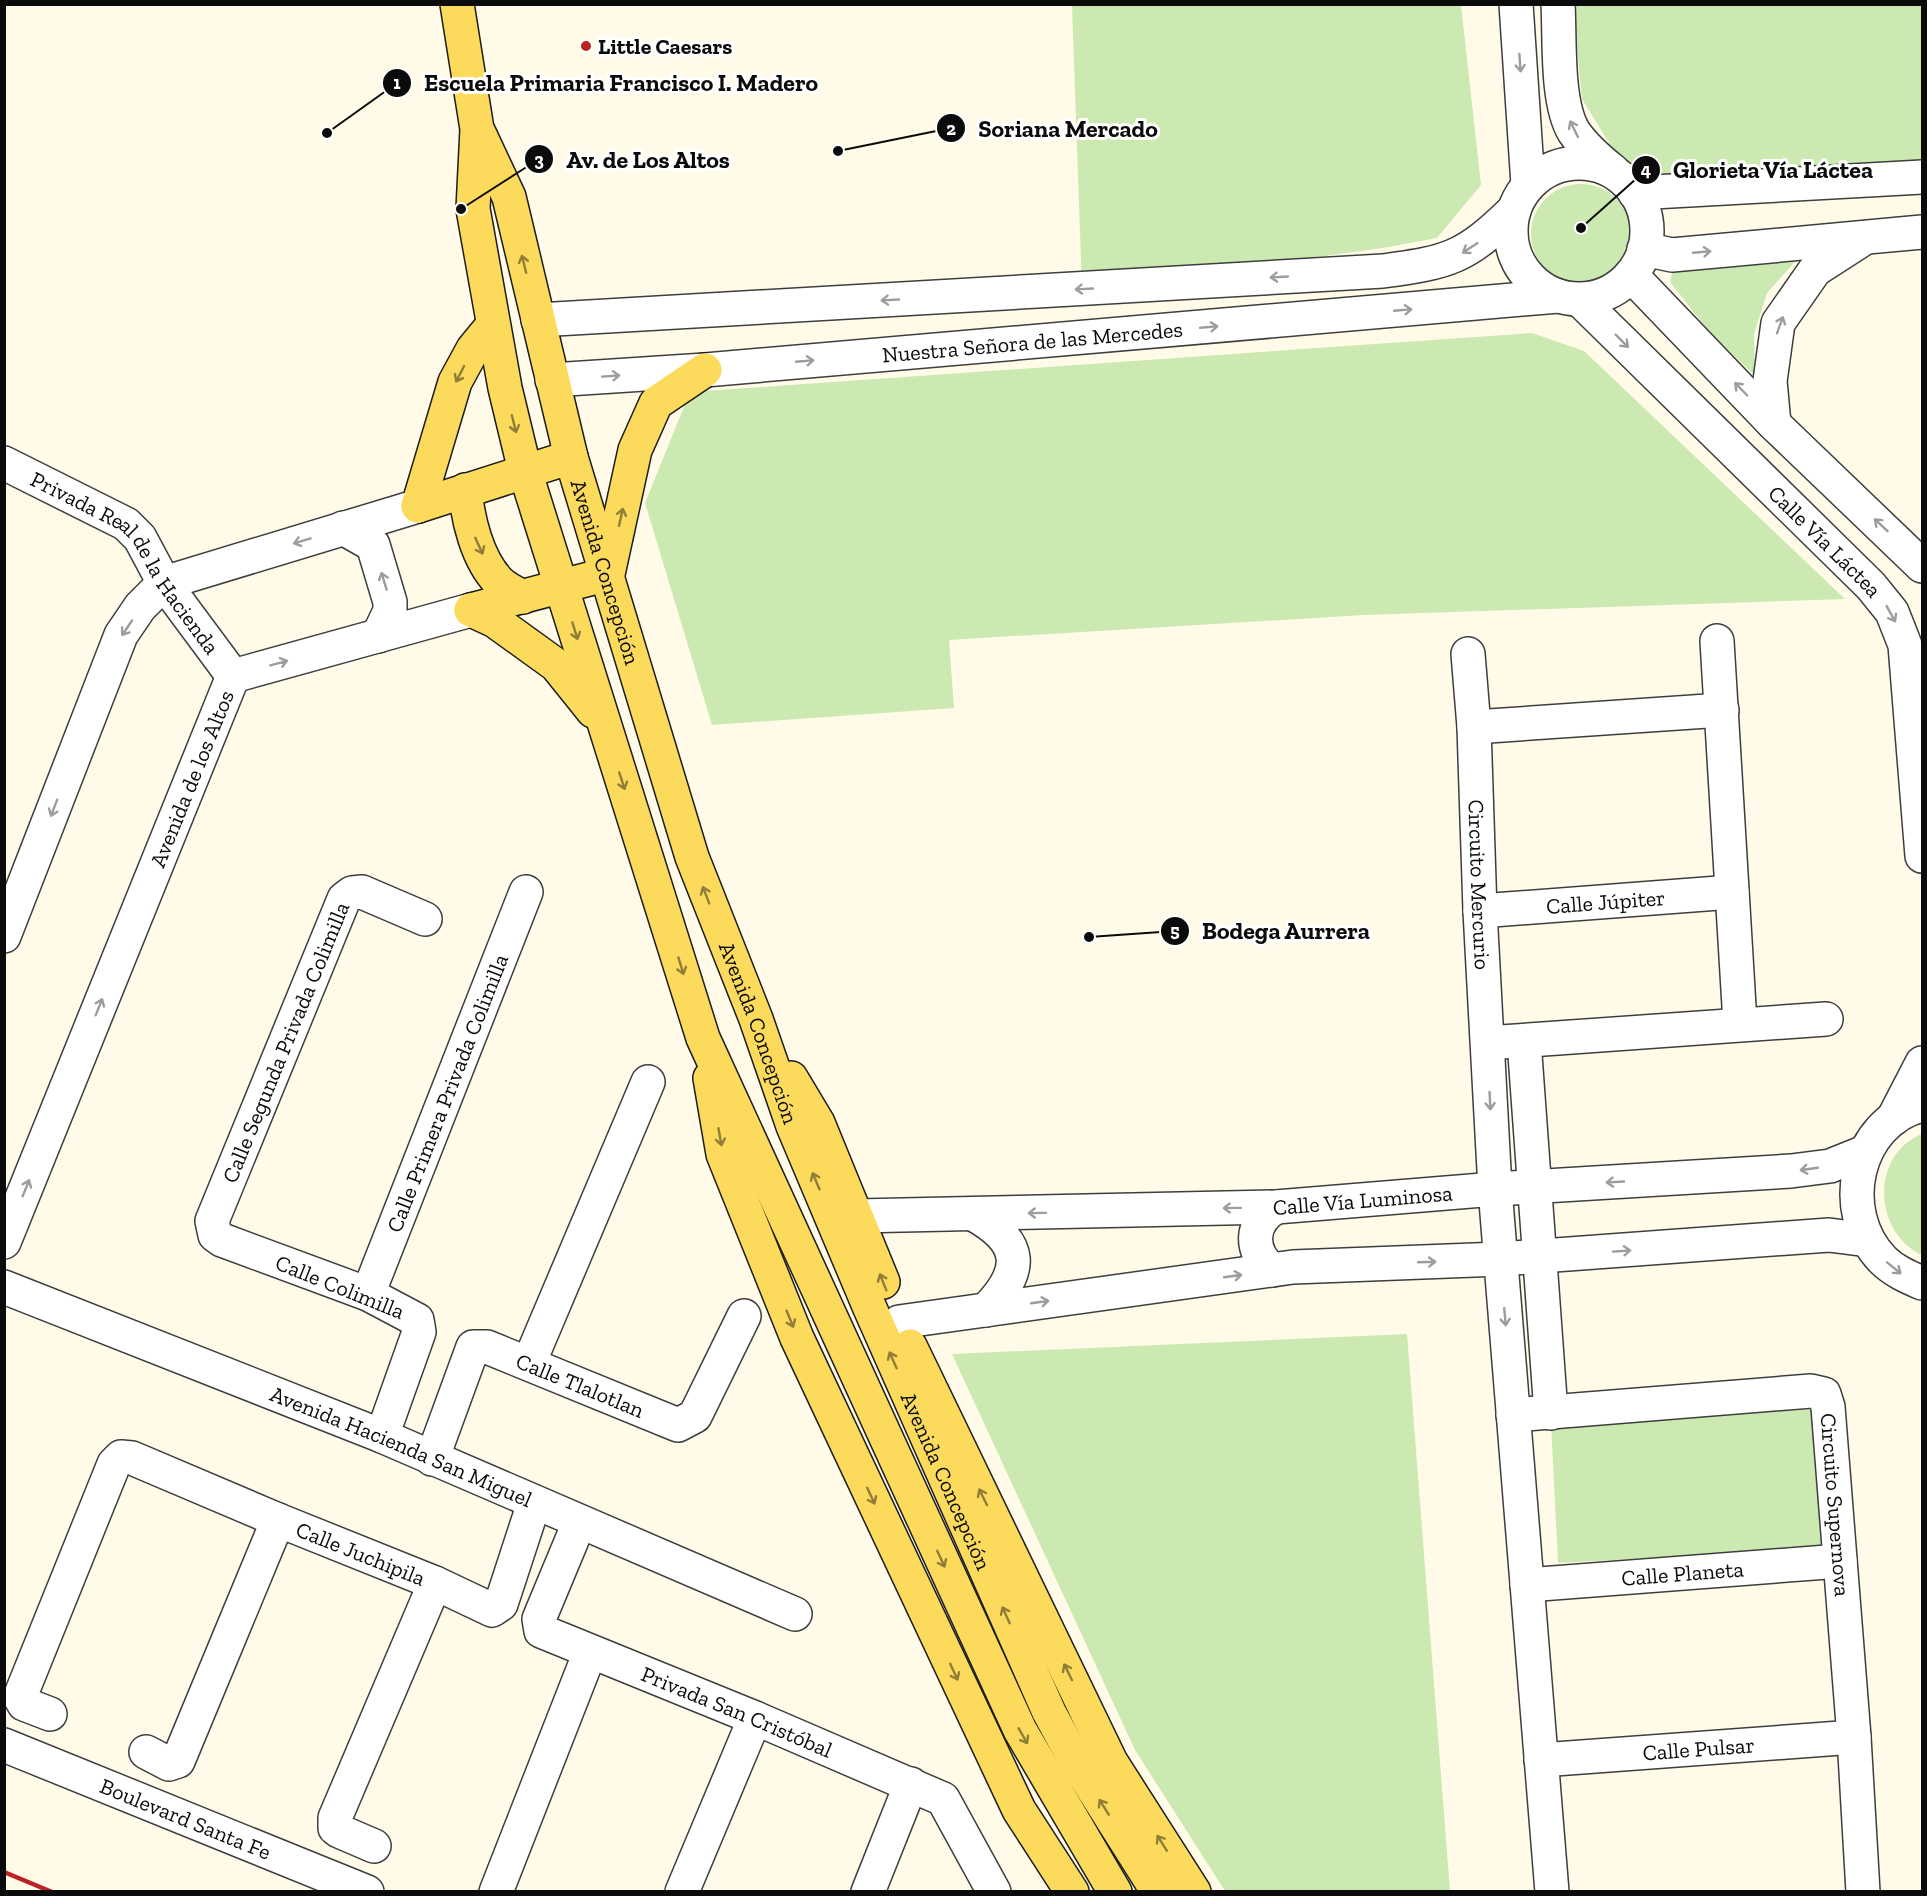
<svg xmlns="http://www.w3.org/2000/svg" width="1927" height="1896" font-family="'Zilla Slab',serif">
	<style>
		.green { fill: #cde9b2 }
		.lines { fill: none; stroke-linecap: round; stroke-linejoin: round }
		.minor-casing { stroke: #3e3e3e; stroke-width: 36 }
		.major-casing { stroke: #1c1c1c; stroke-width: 36 }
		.minor { stroke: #fff; stroke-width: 33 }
		.major { stroke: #fbda5c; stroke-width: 33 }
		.rail { stroke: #bc2124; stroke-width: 4.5 }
		.oneway { stroke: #9d9d9d }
		.oneway2 { stroke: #8f7d38 }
		.poi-dot { fill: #bc2124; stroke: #fff; stroke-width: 2 }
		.labels { text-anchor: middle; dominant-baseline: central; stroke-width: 6; stroke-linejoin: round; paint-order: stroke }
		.poi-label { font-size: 22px; font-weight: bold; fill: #0b0b0b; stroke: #fff; text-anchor: start }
		.street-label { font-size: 22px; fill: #0b0b0b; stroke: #fff }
		.leader { fill: none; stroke: #0b0b0b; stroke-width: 2 }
		.callout-dot { fill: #0b0b0b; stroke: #fff; stroke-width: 2 }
		.mark-label { font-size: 18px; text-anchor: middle; font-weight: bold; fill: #fff }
		.callout-label { font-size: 24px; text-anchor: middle; font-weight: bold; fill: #0b0b0b; stroke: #fff; stroke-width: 6; stroke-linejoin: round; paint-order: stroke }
	</style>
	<rect width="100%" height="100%" fill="#fffbe8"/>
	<!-- green -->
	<path class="green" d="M1072,5H1461L1481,185L1437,238L1383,248L1082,289Z
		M1573,5H1922V169L1655,179L1614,151L1582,99Z
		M1531 234a50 50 0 1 1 100 0a50 50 0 1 1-100 0Z
		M1800,256L1767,293L1754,334L1755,376L1708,330L1670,282L1673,268Z
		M1532,333L1584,351L1845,599L1364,615L949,640L954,708L712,725L645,503L690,392Z
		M1922,1134V1255C1873,1232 1870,1155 1922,1134Z
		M1407,1334L1450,1891H1225L1135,1750L952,1354Z
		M1820,1409L1828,1548L1558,1563L1551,1423Z"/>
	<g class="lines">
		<defs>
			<g id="minor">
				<path d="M1516,4L1528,185"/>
				<path d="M1558,4C1560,39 1556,103 1574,132C1585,148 1598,159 1613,171"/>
				<circle cx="1579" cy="231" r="68"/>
				<path d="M1635,193L1922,177"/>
				<path d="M1644,249L1672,255L1922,232"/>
				<path d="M1631,275L1774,424L1922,566"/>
				<path id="s1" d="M1580,300L1871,586L1892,612L1905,645L1922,856"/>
				<path d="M538,320L1383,271C1450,262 1465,258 1514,210"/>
				<path id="s2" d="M552,380L705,370L1558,296"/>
				<path d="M1774,424L1770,381L1778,323L1815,270L1863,239"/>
				<path id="s3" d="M4,463L126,524L140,538L164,583L233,676"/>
				<path d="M343,528L373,545L390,602V611L378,636"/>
				<path d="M1717,641L1740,1023"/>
				<path id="s4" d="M1468,654L1474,727L1480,911L1495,1189L1552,1892"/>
				<path d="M1474,727L1722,710"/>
				<path id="s5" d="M1480,911L1732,892"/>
				<path d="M4,936L121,635L140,607L164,583L418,506"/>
				<path d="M1524,1041L1551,1413"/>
				<path d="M1501,1042L1826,1019"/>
				<path d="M1922,1105C1855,1122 1836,1212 1883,1260C1894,1271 1908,1277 1922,1283"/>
				<path d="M1893,1119L1922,1063"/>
				<path d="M975,1215C1024,1243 1024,1271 986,1310"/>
				<path id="s6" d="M857,1216L1276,1207L1495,1189L1791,1171L1830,1166L1865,1152"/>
				<path id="s7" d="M4,1242L233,676L471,610"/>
				<path d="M1272,1270C1249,1251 1250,1222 1276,1207"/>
				<path id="s8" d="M4,1287L382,1436L795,1614"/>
				<path id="s9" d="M368,1294L526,892"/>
				<path d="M899,1322L1293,1267L1500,1259L1829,1235L1868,1240"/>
				<path d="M529,1363L648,1082"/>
				<path id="s10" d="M1513,1415L1811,1391L1824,1394L1828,1407L1854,1737L1863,1892"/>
				<path id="s11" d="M382,1436L419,1332L417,1320L368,1294L222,1240L215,1235L212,1221L344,899L352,893L362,892L425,919"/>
				<path id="s12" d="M432,1459L473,1347H487L678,1425L695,1416L744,1316"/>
				<path id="s13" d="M579,1523L539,1619L541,1631L755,1718L943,1799L994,1892"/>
				<path id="s14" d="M1527,1585L1840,1561"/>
				<path id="s15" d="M50,1714L24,1704L20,1697L114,1464L121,1457L132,1458L278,1520L435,1583L492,1610L501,1604L534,1503"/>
				<path id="s16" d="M4,1745L367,1892"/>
				<path d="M146,1752L169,1764L178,1761L278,1520"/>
				<path id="s17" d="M1541,1760L1854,1737"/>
				<path d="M374,1846L339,1831L335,1828V1818L435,1583"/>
				<path d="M496,1892L590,1652"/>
				<path d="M682,1892L755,1718"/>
				<path d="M868,1892L911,1784"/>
			</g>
			<g id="major">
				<path d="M457,4L477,129L473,209L505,388L525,471L703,1038L1020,1730L1115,1892"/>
				<path id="s18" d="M479,133L509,197L571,457L692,857L756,1019L793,1126L869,1306L1049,1712L1076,1762L1158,1892"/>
				<path d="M465,490C468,520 477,559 499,582C505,588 515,593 523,597"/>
				<path d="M418,506L455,382L473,349L492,326"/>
				<path d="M418,506L571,457"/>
				<path d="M471,610L608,574L635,450L656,403L705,370"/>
				<path d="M471,610L495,621L556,665L593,711"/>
				<path d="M710,1078L723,1154L797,1338L1019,1810L1072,1892"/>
				<path d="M791,1078L818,1123L883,1282"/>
				<path d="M910,1346L1111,1762L1194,1892"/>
			</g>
		</defs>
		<!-- minor casing -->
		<use href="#minor" class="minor-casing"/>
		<!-- major casing -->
		<use href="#major" class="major-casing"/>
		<!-- minor -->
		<use href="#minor" class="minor"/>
		<!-- major -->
		<use href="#major" class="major"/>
		<!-- rail -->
		<path class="rail" d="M4,1872L52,1892"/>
	</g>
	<!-- one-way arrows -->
	<defs><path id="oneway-shaft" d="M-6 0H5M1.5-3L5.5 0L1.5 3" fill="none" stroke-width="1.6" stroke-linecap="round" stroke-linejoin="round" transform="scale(1.5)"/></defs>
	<g class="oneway">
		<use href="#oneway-shaft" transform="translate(1520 63) rotate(86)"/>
		<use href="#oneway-shaft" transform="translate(1574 129) rotate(-116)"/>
		<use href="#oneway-shaft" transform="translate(1470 248) rotate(147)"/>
		<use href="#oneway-shaft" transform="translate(1702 252) rotate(-5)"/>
		<use href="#oneway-shaft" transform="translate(1279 277) rotate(177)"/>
		<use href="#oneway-shaft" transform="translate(1084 289) rotate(177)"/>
		<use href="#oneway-shaft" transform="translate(890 300) rotate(177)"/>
		<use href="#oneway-shaft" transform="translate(1403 310) rotate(-5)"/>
		<use href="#oneway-shaft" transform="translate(1780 325) rotate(-70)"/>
		<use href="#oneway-shaft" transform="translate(1209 327) rotate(-5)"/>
		<use href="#oneway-shaft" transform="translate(1622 341) rotate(45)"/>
		<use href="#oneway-shaft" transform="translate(805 361) rotate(-5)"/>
		<use href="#oneway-shaft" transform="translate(611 376) rotate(-4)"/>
		<use href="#oneway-shaft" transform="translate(1741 389) rotate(-134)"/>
		<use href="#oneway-shaft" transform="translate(1881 525) rotate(-137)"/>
		<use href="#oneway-shaft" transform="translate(302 541) rotate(163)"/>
		<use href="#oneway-shaft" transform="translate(384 581) rotate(-107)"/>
		<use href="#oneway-shaft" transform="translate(1891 614) rotate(61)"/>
		<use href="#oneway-shaft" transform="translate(127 628) rotate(124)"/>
		<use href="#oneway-shaft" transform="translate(279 663) rotate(-15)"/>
		<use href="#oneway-shaft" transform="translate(54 808) rotate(111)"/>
		<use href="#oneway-shaft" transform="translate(99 1007) rotate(-68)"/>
		<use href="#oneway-shaft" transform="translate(1490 1101) rotate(87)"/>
		<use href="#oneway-shaft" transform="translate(1809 1169) rotate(172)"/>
		<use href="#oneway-shaft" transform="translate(1615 1182) rotate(177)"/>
		<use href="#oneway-shaft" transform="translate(26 1188) rotate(-68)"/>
		<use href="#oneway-shaft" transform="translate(1232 1208) rotate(179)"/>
		<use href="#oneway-shaft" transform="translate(1037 1213) rotate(179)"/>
		<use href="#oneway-shaft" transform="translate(1622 1251) rotate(-4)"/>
		<use href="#oneway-shaft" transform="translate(1427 1262) rotate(-2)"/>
		<use href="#oneway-shaft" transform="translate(1894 1268) rotate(39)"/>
		<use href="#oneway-shaft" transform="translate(1233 1276) rotate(-8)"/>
		<use href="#oneway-shaft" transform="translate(1040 1302) rotate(-8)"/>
		<use href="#oneway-shaft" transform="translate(1505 1317) rotate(85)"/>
	</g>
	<g class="oneway2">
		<use href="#oneway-shaft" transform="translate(524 264) rotate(-104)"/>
		<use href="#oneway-shaft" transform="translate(460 374) rotate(117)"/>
		<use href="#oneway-shaft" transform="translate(514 424) rotate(76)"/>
		<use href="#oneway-shaft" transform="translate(621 517) rotate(-77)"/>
		<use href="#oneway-shaft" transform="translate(479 546) rotate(65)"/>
		<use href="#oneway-shaft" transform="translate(575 631) rotate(73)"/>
		<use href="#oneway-shaft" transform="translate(622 781) rotate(72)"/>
		<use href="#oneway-shaft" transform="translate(706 895) rotate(-111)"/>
		<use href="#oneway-shaft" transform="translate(681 966) rotate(73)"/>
		<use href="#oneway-shaft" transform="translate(720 1137) rotate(80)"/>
		<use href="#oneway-shaft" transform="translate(816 1181) rotate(-113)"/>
		<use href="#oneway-shaft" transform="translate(883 1282) rotate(-112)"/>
		<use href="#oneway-shaft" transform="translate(790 1319) rotate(68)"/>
		<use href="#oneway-shaft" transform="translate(893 1360) rotate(-114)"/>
		<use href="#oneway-shaft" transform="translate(871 1496) rotate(65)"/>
		<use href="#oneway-shaft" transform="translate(983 1497) rotate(-116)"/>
		<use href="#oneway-shaft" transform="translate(941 1559) rotate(65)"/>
		<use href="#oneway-shaft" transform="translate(1006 1615) rotate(-114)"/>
		<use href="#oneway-shaft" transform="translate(954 1672) rotate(65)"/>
		<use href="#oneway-shaft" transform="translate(1068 1672) rotate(-116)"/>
		<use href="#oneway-shaft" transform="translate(1023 1736) rotate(60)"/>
		<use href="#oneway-shaft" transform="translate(1104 1807) rotate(-122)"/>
		<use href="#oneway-shaft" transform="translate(1162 1843) rotate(-122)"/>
	</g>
	<!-- markers -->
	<circle class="poi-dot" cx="586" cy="46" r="6"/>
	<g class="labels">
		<!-- poi labels -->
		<g class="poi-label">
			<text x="598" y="46">Little Caesars</text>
		</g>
		<!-- street labels -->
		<g class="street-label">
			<text stroke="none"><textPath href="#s2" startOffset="482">Nuestra Señora de las Mercedes</textPath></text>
			<text stroke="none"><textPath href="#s1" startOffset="344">Calle Vía Láctea</textPath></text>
			<text stroke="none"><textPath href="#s3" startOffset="162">Privada Real de la Hacienda</textPath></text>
			<text stroke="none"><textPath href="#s18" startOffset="458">Avenida Concepción</textPath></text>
			<text stroke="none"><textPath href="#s7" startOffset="500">Avenida de los Altos</textPath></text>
			<text stroke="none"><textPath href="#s4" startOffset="231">Circuito Mercurio</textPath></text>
			<text stroke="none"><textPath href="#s5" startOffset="126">Calle Júpiter</textPath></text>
			<text stroke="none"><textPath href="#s18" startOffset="944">Avenida Concepción</textPath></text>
			<text stroke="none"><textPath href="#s11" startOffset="550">Calle Segunda Privada Colimilla</textPath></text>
			<text stroke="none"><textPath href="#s9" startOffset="216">Calle Primera Privada Colimilla</textPath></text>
			<text stroke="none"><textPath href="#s6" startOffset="506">Calle Vía Luminosa</textPath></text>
			<text transform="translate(340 1287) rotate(22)">Calle Colimilla</text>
			<text stroke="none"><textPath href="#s12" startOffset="234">Calle Tlalotlan</textPath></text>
			<text stroke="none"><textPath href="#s8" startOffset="428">Avenida Hacienda San Miguel</textPath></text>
			<text stroke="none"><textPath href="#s18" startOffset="1430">Avenida Concepción</textPath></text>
			<text stroke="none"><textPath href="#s10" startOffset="424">Circuito Supernova</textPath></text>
			<text stroke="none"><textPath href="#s15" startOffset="556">Calle Juchipila</textPath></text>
			<text stroke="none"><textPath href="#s14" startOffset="156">Calle Planeta</textPath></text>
			<text stroke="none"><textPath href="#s13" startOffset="328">Privada San Cristóbal</textPath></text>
			<text stroke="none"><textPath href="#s17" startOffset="158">Calle Pulsar</textPath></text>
			<text stroke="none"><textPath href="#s16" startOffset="196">Boulevard Santa Fe</textPath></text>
		</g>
	</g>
	<!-- callouts -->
	<path class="leader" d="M327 133L397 83M838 151L951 128M461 209L539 159M1581 228L1646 170M1089 937L1175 931"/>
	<g class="callout-dot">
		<circle cx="327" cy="133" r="6"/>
		<circle cx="838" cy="151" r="6"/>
		<circle cx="461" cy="209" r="6"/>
		<circle cx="1581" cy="228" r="6"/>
		<circle cx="1089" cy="937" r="6"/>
		<circle cx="397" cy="83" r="15"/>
		<circle cx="951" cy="128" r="15"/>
		<circle cx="539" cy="159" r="15"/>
		<circle cx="1646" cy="170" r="15"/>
		<circle cx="1175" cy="931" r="15"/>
	</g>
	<g class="mark-label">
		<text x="397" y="89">1</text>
		<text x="951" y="135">2</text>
		<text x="539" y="166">3</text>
		<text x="1646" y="176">4</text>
		<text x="1175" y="937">5</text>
	</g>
	<g class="callout-label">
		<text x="621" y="91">Escuela Primaria Francisco I. Madero</text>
		<text x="1068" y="137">Soriana Mercado</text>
		<text x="648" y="168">Av. de Los Altos</text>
		<text x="1773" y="178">Glorieta Vía Láctea</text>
		<text x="1286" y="939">Bodega Aurrera</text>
	</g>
	<!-- border -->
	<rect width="1927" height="1896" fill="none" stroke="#0b0b0b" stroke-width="12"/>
</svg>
